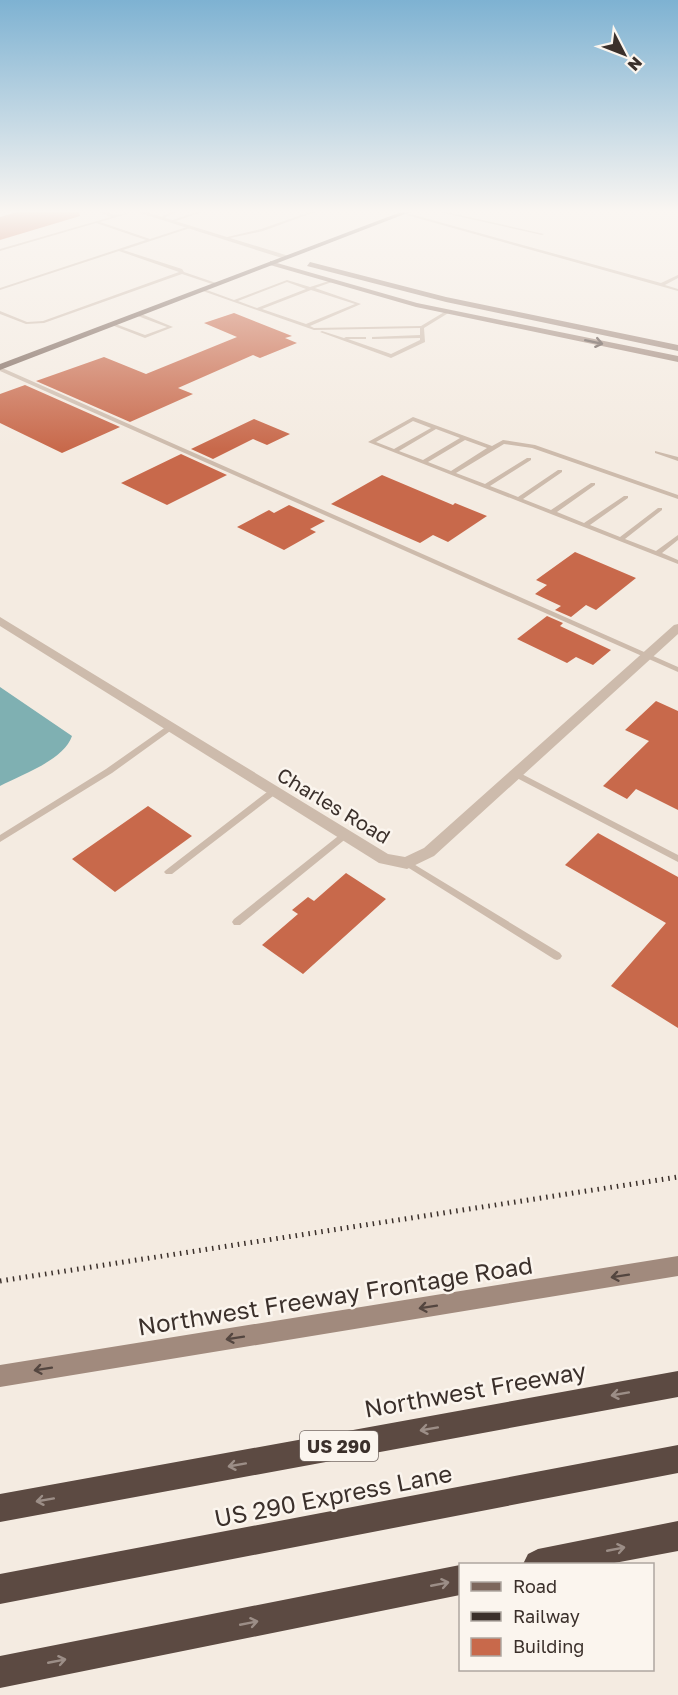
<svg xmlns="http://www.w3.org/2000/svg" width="678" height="1695" font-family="'Golos Text',sans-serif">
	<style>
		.water { fill: #7fb0b2 }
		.building { fill: #c8694b }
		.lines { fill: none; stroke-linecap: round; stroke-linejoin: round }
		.service { fill: #cdbbac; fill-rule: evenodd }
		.minor { fill: #cdbbac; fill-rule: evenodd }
		.secondary { fill: #a18a7d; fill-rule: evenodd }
		.primary { fill: #7d675c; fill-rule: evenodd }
		.motorway { fill: #5c4a42; fill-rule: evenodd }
		.rail { stroke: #3b302b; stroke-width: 5; stroke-dasharray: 1.5 5; stroke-linecap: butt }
		.oneway { stroke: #544640 }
		.oneway2 { stroke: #9c8e87 }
		.labels { text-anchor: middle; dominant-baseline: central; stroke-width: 5; stroke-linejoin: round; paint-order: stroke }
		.shield { fill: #fbf5ee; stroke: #756b66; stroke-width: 1.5 }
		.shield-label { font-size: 18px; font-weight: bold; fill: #3b302b }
		.street-label { font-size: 20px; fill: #3b302b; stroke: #fbf5ee }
		.near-street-label { font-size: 24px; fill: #3b302b; stroke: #fbf5ee }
	</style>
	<rect width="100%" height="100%" fill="#f4ebe1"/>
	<!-- water -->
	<path class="water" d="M0,687L72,736C64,760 21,775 0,786Z"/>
	<!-- building -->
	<path class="building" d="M17,212H79L80,216L0,240V217Z
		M234,313L292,336L285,338L297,343L260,358L253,355L178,388L193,394L130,422L36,381L104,357L146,374L237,337L204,323Z
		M25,385L120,427L62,453L0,423V394Z
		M254,419L290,434L267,445L253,439L213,459L191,449Z
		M181,454L227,475L167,505L121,483Z
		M382,475L453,505L455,503L487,516L448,542L433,535L420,543L331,504Z
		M289,505L325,521L310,529L316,532L284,550L237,527L269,510L274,513Z
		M575,552L636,578L596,610L586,605L571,617L555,610L561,606L535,594L547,585L536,580Z
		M547,616L563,623L560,626L611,650L593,665L576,657L567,663L517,639Z
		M656,701L678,711V810L636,789L627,799L603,786L649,741L625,730Z
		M148,806L192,836L115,892L72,859Z
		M598,833L678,877V1028L611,986L666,923L565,865Z
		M346,873L386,899L303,974L262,945L298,914L292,910L308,897L314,901Z"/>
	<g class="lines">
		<!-- service -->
		<path class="service" d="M99,212H105L115,215L133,212L100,222L150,239L190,226V228L123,250L182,269L184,272L219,284L215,285L182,274L44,323L26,324L0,314V311L27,322L43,321L179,272L119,251L0,290V288L146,240L96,223L0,251V249L111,217Z
			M171,212H176L162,219L159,218Z
			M196,212H202L173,222L170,221Z
			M310,212H315L263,231L225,239L223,238L261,229Z
			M403,212L661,283L678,275V278L665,285L678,289V291L403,214Z
			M439,212H446L544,234L542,235Z
			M287,280L310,287L332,280V282L315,288L361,304L310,326L314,328L421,326L446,311L450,312L424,328L425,342L391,358L320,332L322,331L344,338L346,337H366V339H348L391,354L420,340V338L374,339H372V337L420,335V328L314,330L200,290L204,289L234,300ZM287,282L306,289L257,308L238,301ZM311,290L355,304L306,324L262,309Z
			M135,313H139L173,327L145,338L109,324L113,323L145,335L167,327L135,315Z
			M0,367L678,667V672L0,371Z
			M413,417L492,446L503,440L535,445L678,495V499L532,448L504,444L456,473L485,484L527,458H531V460L490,486L518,497L558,470H562V472L523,499L551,510L591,483H595V485L557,512L584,523L624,496H628V498L590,525L620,537L658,508H662V510L625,539L656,551L678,535V540L662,553L678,560V564L368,442ZM413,421L431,428L394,449L376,442ZM436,429L460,438L423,460L399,451ZM465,440L487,448L451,471L428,462Z
			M655,451L678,457V461L655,453Z
			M170,724L174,727L173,729L112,773L0,842V835L106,769Z
			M516,771L678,855V862L513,776L512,774Z
			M274,788L278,791L277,793L172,874H166L164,872L166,870L271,789Z
			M345,832L349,835L348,837L240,925H234L232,922L234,919L342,833Z
			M407,860L560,953L562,956L560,959L557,960L554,959L404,865L402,863Z"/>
		<!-- minor -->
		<path class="minor" d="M137,212H146L292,257L285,259Z
			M0,617L388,854L405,857L424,848L674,625L678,624V634L434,856L407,869L379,863L0,626Z"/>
		<!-- secondary -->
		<path class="secondary" d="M270,261L417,303L678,356V362L416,307L270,265Z
			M310,262L446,297L678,345V351L446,302L307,266Z
			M678,1256V1276L0,1387V1365Z"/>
		<!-- primary -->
		<path class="primary" d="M401,212H410L0,370V364Z"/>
		<!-- motorway -->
		<path class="motorway" d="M678,1371V1397L0,1522V1494Z
			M678,1445V1473L0,1604V1574Z
			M678,1521V1551L609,1564H523L528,1554L538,1549Z
			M460,1565V1595L0,1688V1656Z"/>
		<!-- rail -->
		<path class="rail" d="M0,1281L678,1177"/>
	</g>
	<!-- one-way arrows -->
	<defs><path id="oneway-shaft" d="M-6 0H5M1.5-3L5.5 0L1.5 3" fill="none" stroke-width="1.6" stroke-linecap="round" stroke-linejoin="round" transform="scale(1.5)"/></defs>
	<g class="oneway">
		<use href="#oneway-shaft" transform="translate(594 342) rotate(12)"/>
		<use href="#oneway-shaft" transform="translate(620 1276) rotate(171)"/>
		<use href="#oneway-shaft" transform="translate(428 1307) rotate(171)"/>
		<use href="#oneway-shaft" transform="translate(235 1338) rotate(171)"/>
		<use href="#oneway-shaft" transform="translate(43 1369) rotate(171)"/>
	</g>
	<g class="oneway2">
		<use href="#oneway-shaft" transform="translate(620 1394) rotate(170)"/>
		<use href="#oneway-shaft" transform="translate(429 1429) rotate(170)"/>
		<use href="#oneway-shaft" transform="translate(237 1465) rotate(170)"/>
		<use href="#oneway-shaft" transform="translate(45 1500) rotate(170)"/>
		<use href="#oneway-shaft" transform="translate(616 1549) rotate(-11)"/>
		<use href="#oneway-shaft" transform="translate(440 1584) rotate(-11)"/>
		<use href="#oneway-shaft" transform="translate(249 1623) rotate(-11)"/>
		<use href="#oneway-shaft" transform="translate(57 1661) rotate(-11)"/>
	</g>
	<!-- sky -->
	<linearGradient id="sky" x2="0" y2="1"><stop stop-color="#7eb2d2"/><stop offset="0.47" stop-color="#faf6f2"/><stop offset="1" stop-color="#faf6f2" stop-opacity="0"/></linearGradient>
	<rect width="678" height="449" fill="url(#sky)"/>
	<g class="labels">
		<!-- shield labels -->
		<rect class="shield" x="300" y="1431" width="78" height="30" rx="4.5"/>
		<g class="shield-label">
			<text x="339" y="1446">US 290</text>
		</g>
		<!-- street labels -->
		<g class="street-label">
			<text transform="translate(334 805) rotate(31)">Charles Road</text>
		</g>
		<!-- near-street labels -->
		<g class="near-street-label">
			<text transform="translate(335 1295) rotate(-9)">Northwest Freeway Frontage Road</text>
			<text transform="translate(475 1389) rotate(-10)">Northwest Freeway</text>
			<text transform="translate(333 1495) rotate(-11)">US 290 Express Lane</text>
		</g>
	</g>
	<!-- legend -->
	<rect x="459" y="1563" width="195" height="108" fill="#fbf5ee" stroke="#aea6a0" stroke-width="1.5"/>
	<rect x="471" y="1582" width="30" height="9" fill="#7d675c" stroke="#aea6a0" stroke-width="1.5"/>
	<text x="513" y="1593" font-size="18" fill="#3b302b">Road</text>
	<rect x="471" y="1612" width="30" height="9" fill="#3b302b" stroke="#aea6a0" stroke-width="1.5"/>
	<text x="513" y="1623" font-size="18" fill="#3b302b">Railway</text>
	<rect x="471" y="1638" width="30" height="18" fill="#c8694b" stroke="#aea6a0" stroke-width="1.5"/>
	<text x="513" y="1653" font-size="18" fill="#3b302b">Building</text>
	<!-- north arrow -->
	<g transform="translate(624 54) rotate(132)" stroke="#fbf5ee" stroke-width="4.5" paint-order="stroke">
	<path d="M0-4.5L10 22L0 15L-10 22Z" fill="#3b302b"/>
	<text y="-9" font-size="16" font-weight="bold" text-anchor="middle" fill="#3b302b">N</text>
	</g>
</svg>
